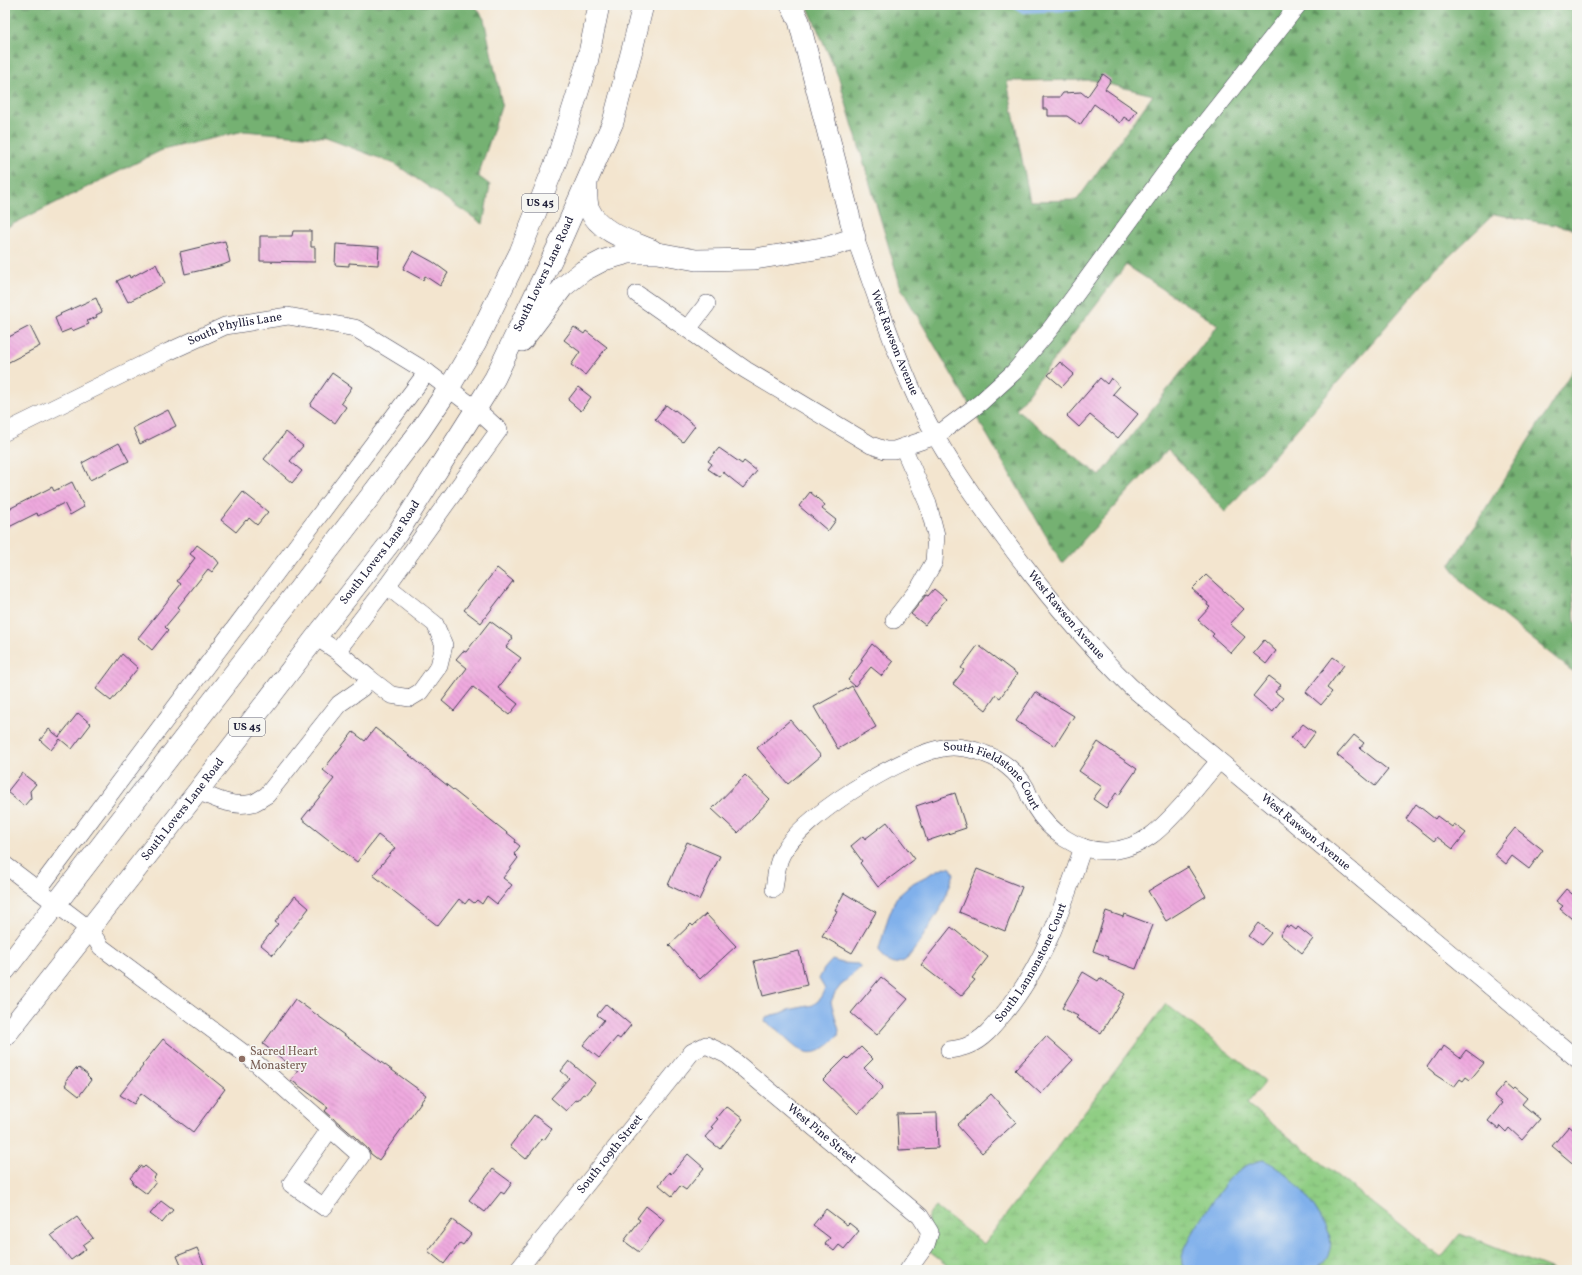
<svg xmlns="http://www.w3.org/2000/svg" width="1582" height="1275" font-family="Vollkorn,serif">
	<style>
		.forest { fill: url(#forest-firs); stroke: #4b6a56; fill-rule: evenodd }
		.wetland { fill: url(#wetland-marsh); stroke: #597860 }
		.water { fill: #80b0eb; stroke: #516993 }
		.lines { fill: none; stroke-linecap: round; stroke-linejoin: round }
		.stream { stroke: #80b0eb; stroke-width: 4 }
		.building { fill: url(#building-back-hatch) }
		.minor-casing { stroke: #413f51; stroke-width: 18 }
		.major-casing { stroke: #413f51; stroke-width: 22 }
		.minor { stroke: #fff; stroke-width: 17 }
		.major { stroke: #fff; stroke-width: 21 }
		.education-dot { fill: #8d6e63; stroke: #f6f6f2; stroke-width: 1.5 }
		.labels { text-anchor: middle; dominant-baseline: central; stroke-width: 3; stroke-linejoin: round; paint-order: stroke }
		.shield { fill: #f6f6f2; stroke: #626272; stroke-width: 1 }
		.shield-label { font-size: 11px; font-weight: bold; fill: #22223b }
		.street-label { font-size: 12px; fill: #22223b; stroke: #f6f6f2 }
		.education-label { font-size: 12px; fill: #785e54; stroke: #f6f6f2; text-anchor: start }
	</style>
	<defs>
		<pattern id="forest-firs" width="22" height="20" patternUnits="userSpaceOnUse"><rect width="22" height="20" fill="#74b172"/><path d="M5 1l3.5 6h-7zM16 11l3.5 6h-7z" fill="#5f905f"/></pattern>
		<pattern id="wetland-marsh" width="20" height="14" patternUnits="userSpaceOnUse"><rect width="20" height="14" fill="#90ce84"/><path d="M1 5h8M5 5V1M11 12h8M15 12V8" fill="none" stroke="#7cb173"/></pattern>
		<pattern id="building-back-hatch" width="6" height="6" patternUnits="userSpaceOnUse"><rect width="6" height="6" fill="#eea9de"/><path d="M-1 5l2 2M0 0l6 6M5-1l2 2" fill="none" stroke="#cc91bf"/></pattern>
	</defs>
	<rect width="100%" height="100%" fill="#f6f6f2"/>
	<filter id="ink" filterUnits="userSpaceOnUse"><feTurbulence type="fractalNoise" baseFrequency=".025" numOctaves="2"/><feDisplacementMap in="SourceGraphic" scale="8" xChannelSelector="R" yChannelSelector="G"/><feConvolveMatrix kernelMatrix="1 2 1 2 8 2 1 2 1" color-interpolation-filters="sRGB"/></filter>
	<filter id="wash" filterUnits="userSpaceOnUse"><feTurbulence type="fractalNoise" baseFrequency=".012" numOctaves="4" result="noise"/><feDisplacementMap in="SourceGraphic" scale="16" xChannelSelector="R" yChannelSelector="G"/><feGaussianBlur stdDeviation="0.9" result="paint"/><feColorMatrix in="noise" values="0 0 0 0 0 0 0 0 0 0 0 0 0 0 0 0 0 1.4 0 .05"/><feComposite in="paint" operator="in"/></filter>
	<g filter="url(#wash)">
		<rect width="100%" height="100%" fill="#f3e5cf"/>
		<!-- forest -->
		<path class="forest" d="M5,5H475L484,19L502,104L478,176L490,185L483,224L395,164L326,138L244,131L162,150L5,228Z
			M807,5H1577V229L1494,214L1435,270L1225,512L1168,449L1062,563L901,288L838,76ZM1092,80L1153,95L1077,200L1030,201L1007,81ZM1126,265L1218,325L1100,476L1016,409Z
			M1577,363V530L1571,543L1575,622L1577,625V675L1465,585L1450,565Z"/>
		<!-- wetland -->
		<path class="wetland" d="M1166,1004L1265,1081L1247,1104L1441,1257L1460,1234L1552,1270H953L927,1250L928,1216L935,1207L984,1244Z"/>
		<!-- water -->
		<path class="water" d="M944,867L951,868L954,874L943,904L919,943L908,958L904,961L894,964L885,960L880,955L879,949L888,918L896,898L913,883Z
			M832,960L842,963L858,964L861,967L842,984L835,993L831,1002L839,1030L838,1036C802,1074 795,1037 765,1022V1019L772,1015L782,1013L788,1010L813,1005L819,1000L825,989L819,979L824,969Z
			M1263,1160C1289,1169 1313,1203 1325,1226C1326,1230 1329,1234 1330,1237C1333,1251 1325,1264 1313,1270H1185C1183,1267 1181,1263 1182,1258C1183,1244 1222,1185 1233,1175C1242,1167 1252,1162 1263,1160Z"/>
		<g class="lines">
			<!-- stream -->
			<path class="stream" d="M1013,5L1023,11L1072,9L1100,5"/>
		</g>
		<g id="blocks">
			<!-- building -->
			<path class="building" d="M1103,74L1111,80L1105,89L1137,111L1130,121L1124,117L1120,123L1094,104L1080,125L1067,116H1048V109H1043V97H1060L1063,93L1081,92L1087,97Z
				M293,231H311V247H315V262L260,261V236H292Z
				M225,241L230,262L223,265L185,274L180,252Z
				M336,244L379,247L378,265L349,263V266L335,265Z
				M413,251L433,262L448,273L440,286L425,276L423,280L403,269Z
				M156,264L165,283L128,302L117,281L129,275L130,278Z
				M96,298L102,312L96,315L97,317L87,321L89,324L72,331L71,329L61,333L55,318L61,315L60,314Z
				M30,326L40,346L5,364V339Z
				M574,327L584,334L586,331L607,347L585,375L571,365L580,352L564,340Z
				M1060,362L1074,374L1062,387L1048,375Z
				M332,373L352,387L341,403L346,407L335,423L310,405Z
				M1100,378L1107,384L1111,378L1120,386L1113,394L1138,414L1118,438L1090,415L1079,427L1067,416Z
				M578,387L591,397L581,411L568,400Z
				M666,405L674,411L675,410L695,426L683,442L655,419Z
				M168,410L176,426L140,444L133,428Z
				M286,432L303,446L290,461L302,471L292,483L264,459Z
				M119,443L129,461L90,480L82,463Z
				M719,448L742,464L744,461L757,471L743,488L723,472L720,477L708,469L712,464L708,461Z
				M72,482L84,507L70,515L64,503L38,516L37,513L5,529V511L52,487L54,491Z
				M243,492L268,512L257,525L249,518L247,521L246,520L236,532L221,520Z
				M810,492L825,505L822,509L836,520L828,531L799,506Z
				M197,545L216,559L219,563L212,572L208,569L178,607L180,609L165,627L168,630L152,650L138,638L181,584L177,581L195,558L190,554Z
				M497,568L513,581L481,623L464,610Z
				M1206,575L1244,609L1230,624L1245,637L1231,653L1212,636L1214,634L1198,620L1210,607L1207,605L1208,603L1192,589Z
				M934,589L946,599L925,625L911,614L926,595L928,596Z
				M490,621L513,638L506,647L521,658L498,688L518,704L509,715L473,687L454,711L442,701L467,668L456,659L463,651L466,652Z
				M1264,640L1276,651L1266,664L1253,653Z
				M872,644L893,662L882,676L871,667L855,686L848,680L863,660L861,659Z
				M978,645L1017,674L1000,698L996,695L986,710L953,684L964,670L961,668Z
				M122,654L138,668L111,701L96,689Z
				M1333,657L1344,665L1327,688L1332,692L1321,705L1306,692Z
				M1269,676L1281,685L1275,692L1283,698L1272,712L1253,696Z
				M852,686L876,727L838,749L814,707Z
				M1035,692L1074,716L1055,746L1016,721Z
				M78,713L91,724L72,749L60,739L51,750L40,740L49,729L59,737Z
				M790,720L821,756L788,784L757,748Z
				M1303,724L1315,733L1304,748L1291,738Z
				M375,728L516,840L515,842L520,846L514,854L518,858L503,878L512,885L497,904L487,896L482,904L477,900L474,903L469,899L465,904L459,899L438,926L373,875L395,848L378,835L357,862L302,819L334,779L323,770L353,732L365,741Z
				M1354,735L1364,743L1360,748L1388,770L1375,786L1337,755Z
				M1098,742L1137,769L1119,795L1116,793L1106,808L1093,799L1102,787L1079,771Z
				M22,773L36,784L30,791L31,798L24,806L7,792Z
				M745,775L770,799L738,833L712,809Z
				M955,793L966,828L927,841L916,806Z
				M1416,804L1435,819L1437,816L1452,827L1454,824L1466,833L1453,849L1437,837L1434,841L1406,819Z
				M887,822L915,859L878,887L860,863L862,861L851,846L863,836L865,839Z
				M1515,828L1543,850L1529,869L1512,856L1506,864L1494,854Z
				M687,842L720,856L699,900L668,885Z
				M1188,867L1206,896L1166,921L1148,891Z
				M977,869L1022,887L1005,931L959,912Z
				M1566,889L1577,898V923L1560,909L1563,906L1556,901Z
				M844,893L876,912L852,953L822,936L837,911L835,910Z
				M295,896L309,908L273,955L261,945L278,924L275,922Z
				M1106,911L1123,917L1124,914L1153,925L1136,969L1108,959L1109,957L1093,951Z
				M706,914L736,946L700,979L669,945L691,924L693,926Z
				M1259,923L1271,933L1261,945L1249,936Z
				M1286,926L1289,928L1291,926L1296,930L1298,927L1313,939L1302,953L1280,935Z
				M951,927L988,957L972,978L975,980L961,996L921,965Z
				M799,951L807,985L763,996L754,961Z
				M1083,972L1098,981L1100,978L1125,994L1101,1033L1076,1018L1078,1016L1062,1008Z
				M881,977L908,999L877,1035L851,1013Z
				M295,999L426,1095L379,1160L371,1154L368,1149L355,1137L325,1111L328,1107L291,1080L298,1071L263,1044Z
				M606,1004L631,1025L620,1039L617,1037L599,1058L583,1045L604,1020L597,1015Z
				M1046,1036L1073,1060L1041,1094L1015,1070Z
				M163,1039L225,1089L193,1132L141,1093L134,1104L120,1095L143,1066L142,1065Z
				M1444,1046L1460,1058L1466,1050L1484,1063L1470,1080L1466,1077L1463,1081L1460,1079L1454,1087L1434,1074V1073L1427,1067L1439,1050L1441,1051Z
				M861,1047L873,1059L864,1068L883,1087L858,1114L823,1080L846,1057L848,1059Z
				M569,1061L595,1083L585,1095L583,1094L577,1101L575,1100L566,1111L551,1098L569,1078L561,1071Z
				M76,1068L77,1070L79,1068L88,1075L87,1076L91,1080L79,1096L65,1085L67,1082L66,1080Z
				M1505,1083L1512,1089L1514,1087L1527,1098L1522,1104L1540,1119L1522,1140L1509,1128L1506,1132L1500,1126L1498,1129L1488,1121L1502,1103L1494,1096Z
				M991,1094L1016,1122L982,1153L957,1125Z
				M726,1106L743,1119L720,1149L705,1137L713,1128L711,1127L718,1119L716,1118Z
				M937,1113L938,1148L899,1150L897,1114Z
				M534,1115L552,1129L544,1140L542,1139L526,1159L510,1146Z
				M1569,1126L1577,1133V1167L1552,1146Z
				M688,1154L704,1168L686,1190L680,1186L672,1196L659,1185L669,1172L671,1174Z
				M140,1166L143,1168L145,1166L156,1175L153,1180L156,1182L147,1194L132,1183L133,1181L130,1178Z
				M493,1169L512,1183L504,1194L501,1192L485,1212L469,1200Z
				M161,1201L173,1210L162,1223L150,1214Z
				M646,1206L664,1220L639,1252L624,1241L640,1220L637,1218Z
				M826,1209L847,1225L849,1223L859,1231L844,1249L839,1245L834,1251L825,1244L830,1238L813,1225Z
				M77,1217L93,1238L83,1245L86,1249L71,1260L51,1235Z
				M452,1220L471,1234L463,1245L460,1243L444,1264L428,1251Z
				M197,1248L206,1270H183L177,1256Z"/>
		</g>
	</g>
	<g filter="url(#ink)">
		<use href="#blocks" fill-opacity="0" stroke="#413f51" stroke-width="1"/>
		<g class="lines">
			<defs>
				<g id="minor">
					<path id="s1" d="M855,238C879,303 902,377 936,437C956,472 980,505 1004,538C1043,591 1084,641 1131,687L1577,1059"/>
					<path d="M637,294L746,370L871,445L885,450H894L936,436L980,403L1014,372L1051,328L1165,173L1298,5"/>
					<path d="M688,329L707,304"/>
					<path id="s2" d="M5,432L168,352L225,326L288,316L355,328L427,372L476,409L499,430L387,586L337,651L316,637"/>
					<path d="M894,620L919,588L934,562L936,535L928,504L903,447"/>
					<path d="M369,678L391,695L410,698L420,692L439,666L444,645L435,624L387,586"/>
					<path d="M198,791C215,799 234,808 253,803C258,801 263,797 267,795L339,704L362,688L369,678L337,651"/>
					<path d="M5,865L89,929L101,947L249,1057L361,1156L324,1207L291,1184L330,1129"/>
					<path id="s3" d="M774,889C776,877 776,865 782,854C802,816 896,759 938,749C953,745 970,748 985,754C1001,759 1018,773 1026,788C1029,795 1031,801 1035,807C1050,832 1077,852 1107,851C1144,849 1163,827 1186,801C1197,787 1208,774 1219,761"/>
					<path d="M38,890L427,372"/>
					<path id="s4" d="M949,1050C956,1049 963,1048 969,1045C983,1039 992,1028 1001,1017C1043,968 1063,907 1083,847"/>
					<path id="s5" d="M518,1270L692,1052L706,1045L727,1055L920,1216L930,1232L926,1245L908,1270"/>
				</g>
				<g id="major">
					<path d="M587,184C587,191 586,202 589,209C599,232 630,241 652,250"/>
					<path d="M522,341L563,287L583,271L604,260L629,253H658L696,260L755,259L828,247L855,238L799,21L791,5"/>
					<path d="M5,970L363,506L420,431L449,388L476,342L520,252L557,159L587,63L599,5"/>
					<path id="s6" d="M5,1036L198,791L316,637L397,534L476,409L495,378L560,242L613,122L633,46L643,5"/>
				</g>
			</defs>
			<!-- minor casing -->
			<use href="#minor" class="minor-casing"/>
			<!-- major casing -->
			<use href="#major" class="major-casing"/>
			<!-- minor -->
			<use href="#minor" class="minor"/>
			<!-- major -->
			<use href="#major" class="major"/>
		</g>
	</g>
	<!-- markers -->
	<circle class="education-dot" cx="242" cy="1059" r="4"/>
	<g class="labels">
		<!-- shield labels -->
		<g class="shield">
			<rect x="522" y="194" width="36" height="18" rx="3"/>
			<rect x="229" y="718" width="36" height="18" rx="3"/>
		</g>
		<g class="shield-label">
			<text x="540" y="203">US 45</text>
			<text x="247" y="727">US 45</text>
		</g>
		<!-- street labels -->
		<g class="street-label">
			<text stroke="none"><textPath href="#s6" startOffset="936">South Lovers Lane Road</textPath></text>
			<text stroke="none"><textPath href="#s2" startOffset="253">South Phyllis Lane</textPath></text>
			<text stroke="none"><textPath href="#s1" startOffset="112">West Rawson Avenue</textPath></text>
			<text stroke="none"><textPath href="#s6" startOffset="612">South Lovers Lane Road</textPath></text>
			<text stroke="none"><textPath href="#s1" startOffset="436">West Rawson Avenue</textPath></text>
			<text stroke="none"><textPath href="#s3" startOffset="293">South Fieldstone Court</textPath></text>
			<text stroke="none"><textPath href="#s6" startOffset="288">South Lovers Lane Road</textPath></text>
			<text stroke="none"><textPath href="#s1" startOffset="760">West Rawson Avenue</textPath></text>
			<text stroke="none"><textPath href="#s4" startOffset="126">South Lannonstone Court</textPath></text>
			<text stroke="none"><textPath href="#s5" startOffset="441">West Pine Street</textPath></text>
			<text stroke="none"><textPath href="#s5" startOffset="148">South 109th Street</textPath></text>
		</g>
		<!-- education labels -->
		<g class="education-label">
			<text x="250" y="1052">Sacred Heart<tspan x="250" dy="14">Monastery</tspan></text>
		</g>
	</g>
	<!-- margin -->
	<rect width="1582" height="1275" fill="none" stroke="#f6f6f2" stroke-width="20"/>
</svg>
